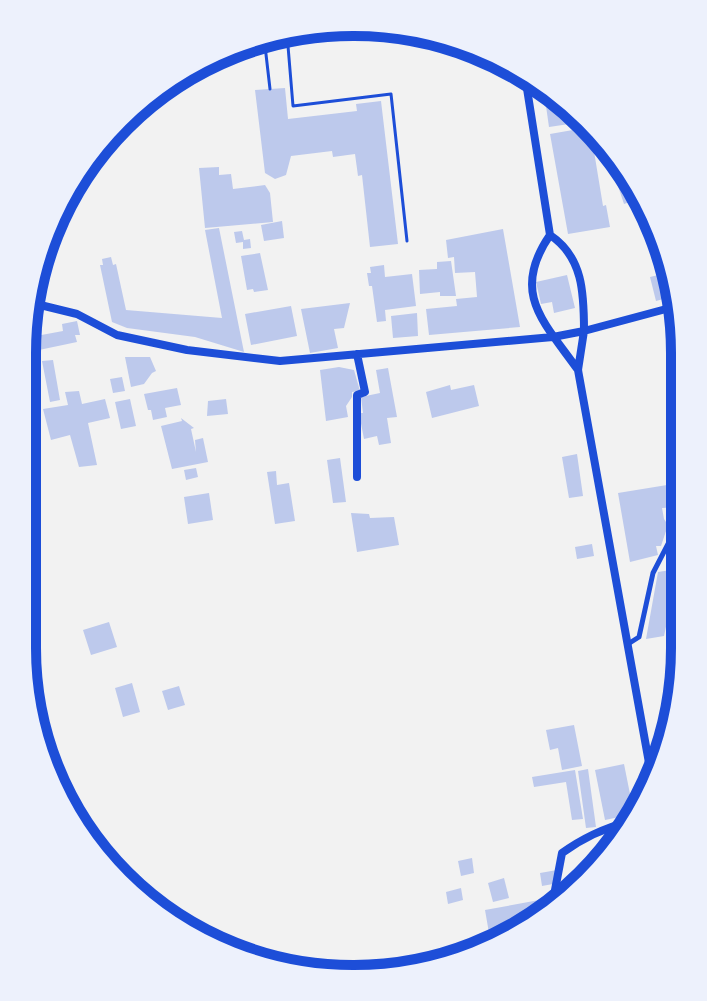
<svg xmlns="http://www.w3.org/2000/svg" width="707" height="1001" font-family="Jost,sans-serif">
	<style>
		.building { fill: #bdc9ec }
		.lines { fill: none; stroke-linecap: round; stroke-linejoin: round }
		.path { stroke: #1d4ed8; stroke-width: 3 }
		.service { stroke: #1d4ed8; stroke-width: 5 }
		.minor { stroke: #1d4ed8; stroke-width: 8 }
		.rim { fill: none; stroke: #1d4ed8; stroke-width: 10 }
	</style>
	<rect width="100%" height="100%" fill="#f2f2f2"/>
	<!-- building -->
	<path class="building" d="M388,26L406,31L407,35L390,36Z
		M285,88L288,119L357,111L356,104L381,101L398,244L370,247L362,175L358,176L355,154L333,157L332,151L291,156L286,175L275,179L265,173L255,90Z
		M553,97L575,113L576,123L549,127L545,99Z
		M590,127L603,206L606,205L610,227L568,234L550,134Z
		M219,167V175L231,174L233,189L265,185L270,193L273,222L205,228L199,168Z
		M628,173L644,197L624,204L615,177Z
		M282,221L284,238L264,241L261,225Z
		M219,228L244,352L195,337L127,328L112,322L100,265H103L102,259L111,257L113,265L116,264L126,310L222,318L205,230Z
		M503,229L520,327L429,335L426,309L457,306L456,299L477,297L475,272L455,273L454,257L448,258L446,240Z
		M242,231L244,240L250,239L251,248L243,249V242L236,243L234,232Z
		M260,253L268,290L254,292L253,289L247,290L241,256Z
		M451,261L456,296H440V292L420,294L419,270L437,269V262Z
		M384,265L385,277L412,274L416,306L385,310L386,321L377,322L372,286H369L367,273H371L370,267Z
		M662,274L664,280L672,277L678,295L656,301L650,277Z
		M567,275L575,308L554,313L552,302L541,304L536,282Z
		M350,303L344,328L334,329L338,348L310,353L301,309Z
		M291,306L297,336L251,345L245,314Z
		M417,313L418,336L393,338L391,316Z
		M77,321L80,335H75L77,342L39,350L36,336L63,331L62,324Z
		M125,357H150L156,371L152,373L144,384L131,387Z
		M53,360L60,400L50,402L42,361Z
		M339,367L354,370L360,391L352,392V397L346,406L348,417L326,421L320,370Z
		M388,368L397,417L387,418L391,443L379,445L377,436L364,439L359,413H363L361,397L380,393L376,370Z
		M122,377L125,391L113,393L110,379Z
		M450,385L451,390L474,385L479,406L432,418L426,392Z
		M177,388L181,405L165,408L167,417L153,420L151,410H148L144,394Z
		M79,391L82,404L105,399L110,418L88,423L97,465L79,467L70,435L51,440L43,409L68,405L65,392Z
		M130,399L136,426L121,429L115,402Z
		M226,399L228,414L207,416L208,401Z
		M181,418L194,428L191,429L196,452L195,440L203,438L208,462L172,469L161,426L182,421Z
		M577,454L583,496L569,498L562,457Z
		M340,458L346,502L333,503L327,460Z
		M196,468L198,477L186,480L184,470Z
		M276,471L277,485L289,483L295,521L275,524L267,472Z
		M683,474V501L679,507L662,508L664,519L668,525L661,546H656L658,555L630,562L618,493L667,485L666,476Z
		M209,493L213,520L188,524L184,497Z
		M351,513L369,514L370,518L394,517L399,545L357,552Z
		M592,544L594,556L577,559L575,547Z
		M677,569L684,619L667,622L664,636L646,639L658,572Z
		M109,622L117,647L91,655L83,630Z
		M28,638L33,652L23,654L22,639Z
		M132,683L140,712L123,717L115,688Z
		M179,686L185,705L168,710L162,691Z
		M574,725L582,766L562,770L558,748L550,750L546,730Z
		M624,764L634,814L605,820L595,770Z
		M588,769L596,827L586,828L578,771Z
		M575,770L583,819L572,820L566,782L534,787L532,777Z
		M472,858L474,873L461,876L458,861Z
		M557,870L553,884L542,886L540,873Z
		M504,878L509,898L493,902L488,883Z
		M587,878L572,896L567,900L564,882Z
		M461,888L463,900L448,904L446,892Z
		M550,898L552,910L529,925L489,933L485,910Z
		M486,939L488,949L477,953L474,942Z"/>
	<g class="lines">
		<!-- path -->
		<path class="path" d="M287,34L293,106L391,94L407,241
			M264,37L270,89"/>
		<!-- service -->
		<path class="service" d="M628,644L639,637L653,573L683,515"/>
		<!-- minor -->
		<path class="minor" d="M525,76L550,235
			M28,302L77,314L117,335L187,350L280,361L553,337L584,331C584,293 583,257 550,235C510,293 544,322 578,370
			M357,477V395L365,392L357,354
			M653,785L578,370L584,331L681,305
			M556,908L555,890L562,853C584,837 604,828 630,821"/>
	</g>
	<!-- crop -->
	<path d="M0 0H707V1001H0ZM353 36H354A317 317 0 0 1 671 353V648A317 317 0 0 1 354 965H353A317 317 0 0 1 36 648V353A317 317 0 0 1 353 36Z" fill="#edf1fc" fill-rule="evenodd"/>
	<path class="rim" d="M353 36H354A317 317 0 0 1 671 353V648A317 317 0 0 1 354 965H353A317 317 0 0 1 36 648V353A317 317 0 0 1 353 36Z"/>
</svg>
